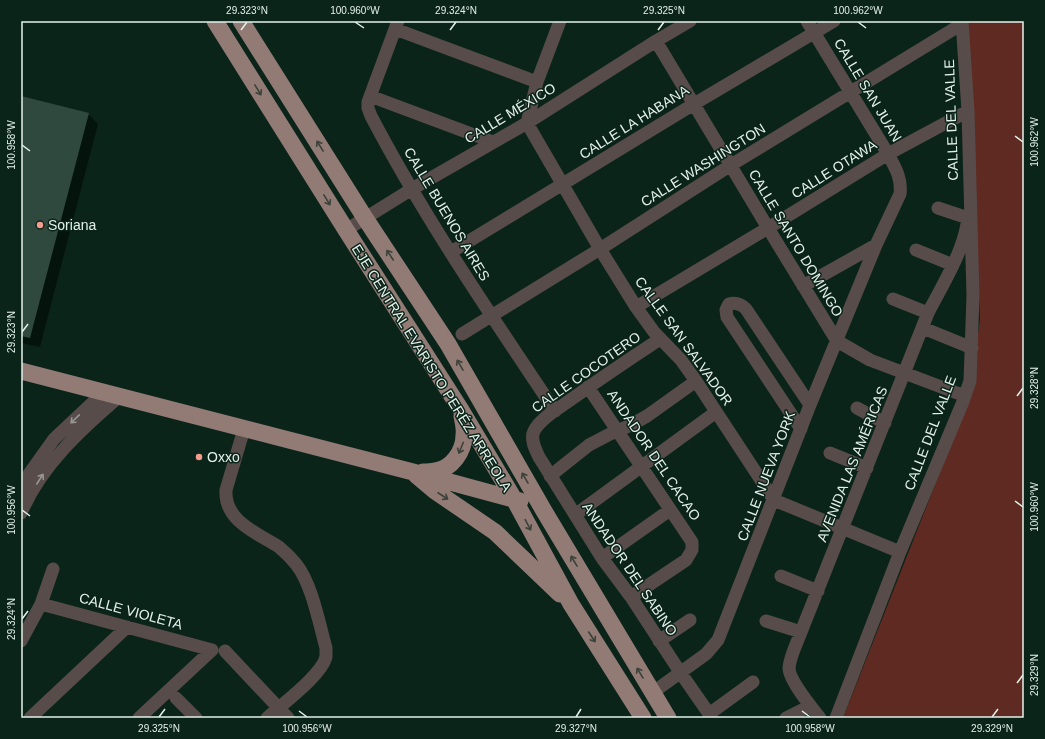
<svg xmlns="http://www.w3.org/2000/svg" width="1045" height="739" font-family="Arial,sans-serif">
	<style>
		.green { fill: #5f2a21 }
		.shadow { fill: #0007 }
		.building { fill: #30493e }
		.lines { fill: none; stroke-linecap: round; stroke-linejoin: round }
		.minor { stroke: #584c4a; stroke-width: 13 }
		.major { stroke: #927a75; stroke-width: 17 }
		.oneway { stroke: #3a423a }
		.oneway2 { stroke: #979692 }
		.ticks { fill: none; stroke: #e3f1ea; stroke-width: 1.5 }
		.poi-dot { fill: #f59d8d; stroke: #0b241a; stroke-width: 1.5 }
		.labels { text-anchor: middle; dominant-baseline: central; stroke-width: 3; stroke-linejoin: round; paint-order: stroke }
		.street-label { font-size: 14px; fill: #e3f1ea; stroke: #0b241a }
		.poi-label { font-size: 14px; fill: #e3f1ea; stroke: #0b241a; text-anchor: start }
		.neatline { fill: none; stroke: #e3f1ea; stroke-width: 1.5 }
		.ticks-label { font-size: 10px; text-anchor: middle; fill: #e3f1ea }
	</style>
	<rect width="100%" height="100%" fill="#0b241a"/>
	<!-- green -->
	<path class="green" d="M962,21H1024V718H843L971,394L980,318L975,194Z"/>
	<!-- shadow -->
	<path class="shadow" d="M21,97L88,114L98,124L40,347L21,343Z"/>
	<!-- building -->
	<path class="building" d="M21,96L89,113L30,338L21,336Z"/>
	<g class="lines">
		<!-- minor -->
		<path class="minor" d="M398,21L368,102V108L371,116C425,219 491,315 555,411
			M560,21L537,82L527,123L600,249L636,307L654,332L681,360L696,381L774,500L900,552
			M395,29L537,82
			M656,41L768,228L837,341L870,360L965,396
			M370,96L493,142
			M938,208L971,219
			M346,230L412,189L527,123L656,41L690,21
			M916,250L953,265
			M451,252L694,104L834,21
			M803,286L876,245
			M893,299L928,313
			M636,307L768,228L888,154L968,111
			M923,328L972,348
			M462,334L600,249L731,165L962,24
			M660,339C628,360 597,381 566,403C556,410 540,419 534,431C530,439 535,449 539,457L602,558L631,597L680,672L712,718
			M588,387L692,542V550L686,560L631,597
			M857,408L885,423
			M244,429L226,490C224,521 257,533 279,547C285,552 291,558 296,564C312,584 319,623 326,648C326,651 326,654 326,657C321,676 282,704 267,718
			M801,429L727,317L726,310L729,304C736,302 741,304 746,309L810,405
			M830,453L867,468
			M550,476L589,445L610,434L631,425L647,416L696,381
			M21,489L29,474L54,439L104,392
			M21,513C41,466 81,429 120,396
			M575,515L716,412
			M602,558L670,510
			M781,576L818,591
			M41,604L212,650
			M766,621L801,632
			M21,641L41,604L53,569
			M659,641L690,620
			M225,651L288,718
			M652,693L706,654L718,640L810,405L876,245L900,194C902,178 895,167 888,154L807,21
			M176,698L196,718
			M709,714L753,682
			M30,718L127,627
			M139,718L212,650
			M786,718L810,706
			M820,718C812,708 789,680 789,668C790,656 797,643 801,632L928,313C942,286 962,254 967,224
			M836,718L900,552L962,404L970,381L973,296L968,111L962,21"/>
		<!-- major -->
		<path class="major" d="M215,21L346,230L461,410L514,499L571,604L643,718
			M241,21L365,218L448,344L544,511L668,718
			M21,371L413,472L520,501
			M423,472C427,472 431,472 435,471C452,469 464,451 464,435C465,429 463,422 462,416
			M416,475L435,491L495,532L560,594"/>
	</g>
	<!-- one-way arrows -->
	<defs><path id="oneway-shaft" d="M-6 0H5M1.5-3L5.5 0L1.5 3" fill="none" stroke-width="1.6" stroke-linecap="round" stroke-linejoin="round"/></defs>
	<g class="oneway">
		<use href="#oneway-shaft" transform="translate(258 90) rotate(58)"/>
		<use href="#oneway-shaft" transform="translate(320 146) rotate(-122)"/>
		<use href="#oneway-shaft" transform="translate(327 200) rotate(58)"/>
		<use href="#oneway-shaft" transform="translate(390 255) rotate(-123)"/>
		<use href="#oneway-shaft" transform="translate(460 365) rotate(-120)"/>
		<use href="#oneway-shaft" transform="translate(461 448) rotate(112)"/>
		<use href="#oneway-shaft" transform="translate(525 478) rotate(-120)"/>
		<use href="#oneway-shaft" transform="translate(443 496) rotate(33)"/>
		<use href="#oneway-shaft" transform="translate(528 525) rotate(62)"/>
		<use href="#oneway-shaft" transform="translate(574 561) rotate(-121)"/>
		<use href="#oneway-shaft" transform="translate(592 637) rotate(57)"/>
		<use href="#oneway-shaft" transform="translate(640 673) rotate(-121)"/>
	</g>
	<g class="oneway2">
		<use href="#oneway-shaft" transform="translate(75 419) rotate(136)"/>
		<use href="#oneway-shaft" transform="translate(40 479) rotate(-57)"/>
	</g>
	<!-- ticks -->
	<path class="ticks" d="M355,22L364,28M858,22L866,28M241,30L247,22M450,30L456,22M658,30L664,22M1015,136L1023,142M22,145L30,151M22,332L28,324M1017,396L1023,388M1015,501L1023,507M22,510L30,516M22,619L28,611M1017,683L1023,675M299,711L307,717M802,711L810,717M159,717L165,709M576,717L581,709M992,717L998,709"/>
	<!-- markers -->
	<g class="poi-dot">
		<circle cx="40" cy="225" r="4"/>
		<circle cx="199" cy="457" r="4"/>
	</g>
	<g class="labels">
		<!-- street labels -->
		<g class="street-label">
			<text transform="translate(868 90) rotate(59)">CALLE SAN JUAN</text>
			<text transform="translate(510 113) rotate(-31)">CALLE MÉXICO</text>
			<text transform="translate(951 120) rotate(-92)">CALLE DEL VALLE</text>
			<text transform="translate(634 122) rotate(-32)">CALLE LA HABANA</text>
			<text transform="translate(703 165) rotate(-32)">CALLE WASHINGTON</text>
			<text transform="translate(834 169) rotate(-32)">CALLE OTAWA</text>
			<text transform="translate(447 214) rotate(59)">CALLE BUENOS AIRES</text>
			<text transform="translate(796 243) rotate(59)">CALLE SANTO DOMINGO</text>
			<text transform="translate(684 341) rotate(54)">CALLE SAN SALVADOR</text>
			<text transform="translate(432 368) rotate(58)">EJE CENTRAL EVARISTO PERÉZ ARREOLA</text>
			<text transform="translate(586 372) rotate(-35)">CALLE COCOTERO</text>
			<text transform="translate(930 433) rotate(-69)">CALLE DEL VALLE</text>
			<text transform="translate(654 455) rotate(56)">ANDADOR DEL CACAO</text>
			<text transform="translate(852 464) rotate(-68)">AVENIDA LAS AMÉRICAS</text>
			<text transform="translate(766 476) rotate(-69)">CALLE NUEVA YORK</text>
			<text transform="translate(630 569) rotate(56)">ANDADOR DEL SABINO</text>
			<text transform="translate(131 611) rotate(15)">CALLE VIOLETA</text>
		</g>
		<!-- poi labels -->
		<g class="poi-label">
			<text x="48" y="225">Soriana</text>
			<text x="207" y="457">Oxxo</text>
		</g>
	</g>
	<!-- border -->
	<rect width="1045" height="739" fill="none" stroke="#0b241a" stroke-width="44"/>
	<rect x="22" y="22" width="1001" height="695" class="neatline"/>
	<g class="ticks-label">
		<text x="247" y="14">29.323°N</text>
		<text x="355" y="14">100.960°W</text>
		<text x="456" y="14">29.324°N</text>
		<text x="664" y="14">29.325°N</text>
		<text x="858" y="14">100.962°W</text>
		<text transform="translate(1034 142) rotate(-90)" y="4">100.962°W</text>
		<text transform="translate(11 145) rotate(-90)" y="4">100.958°W</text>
		<text transform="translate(11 332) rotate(-90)" y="4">29.323°N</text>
		<text transform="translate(1034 388) rotate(-90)" y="4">29.328°N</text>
		<text transform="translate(1034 507) rotate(-90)" y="4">100.960°W</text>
		<text transform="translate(11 510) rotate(-90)" y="4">100.956°W</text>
		<text transform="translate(11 619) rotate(-90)" y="4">29.324°N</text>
		<text transform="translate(1034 675) rotate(-90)" y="4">29.329°N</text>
		<text x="159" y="732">29.325°N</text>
		<text x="307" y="732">100.956°W</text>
		<text x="576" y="732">29.327°N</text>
		<text x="810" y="732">100.958°W</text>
		<text x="992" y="732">29.329°N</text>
	</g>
</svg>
